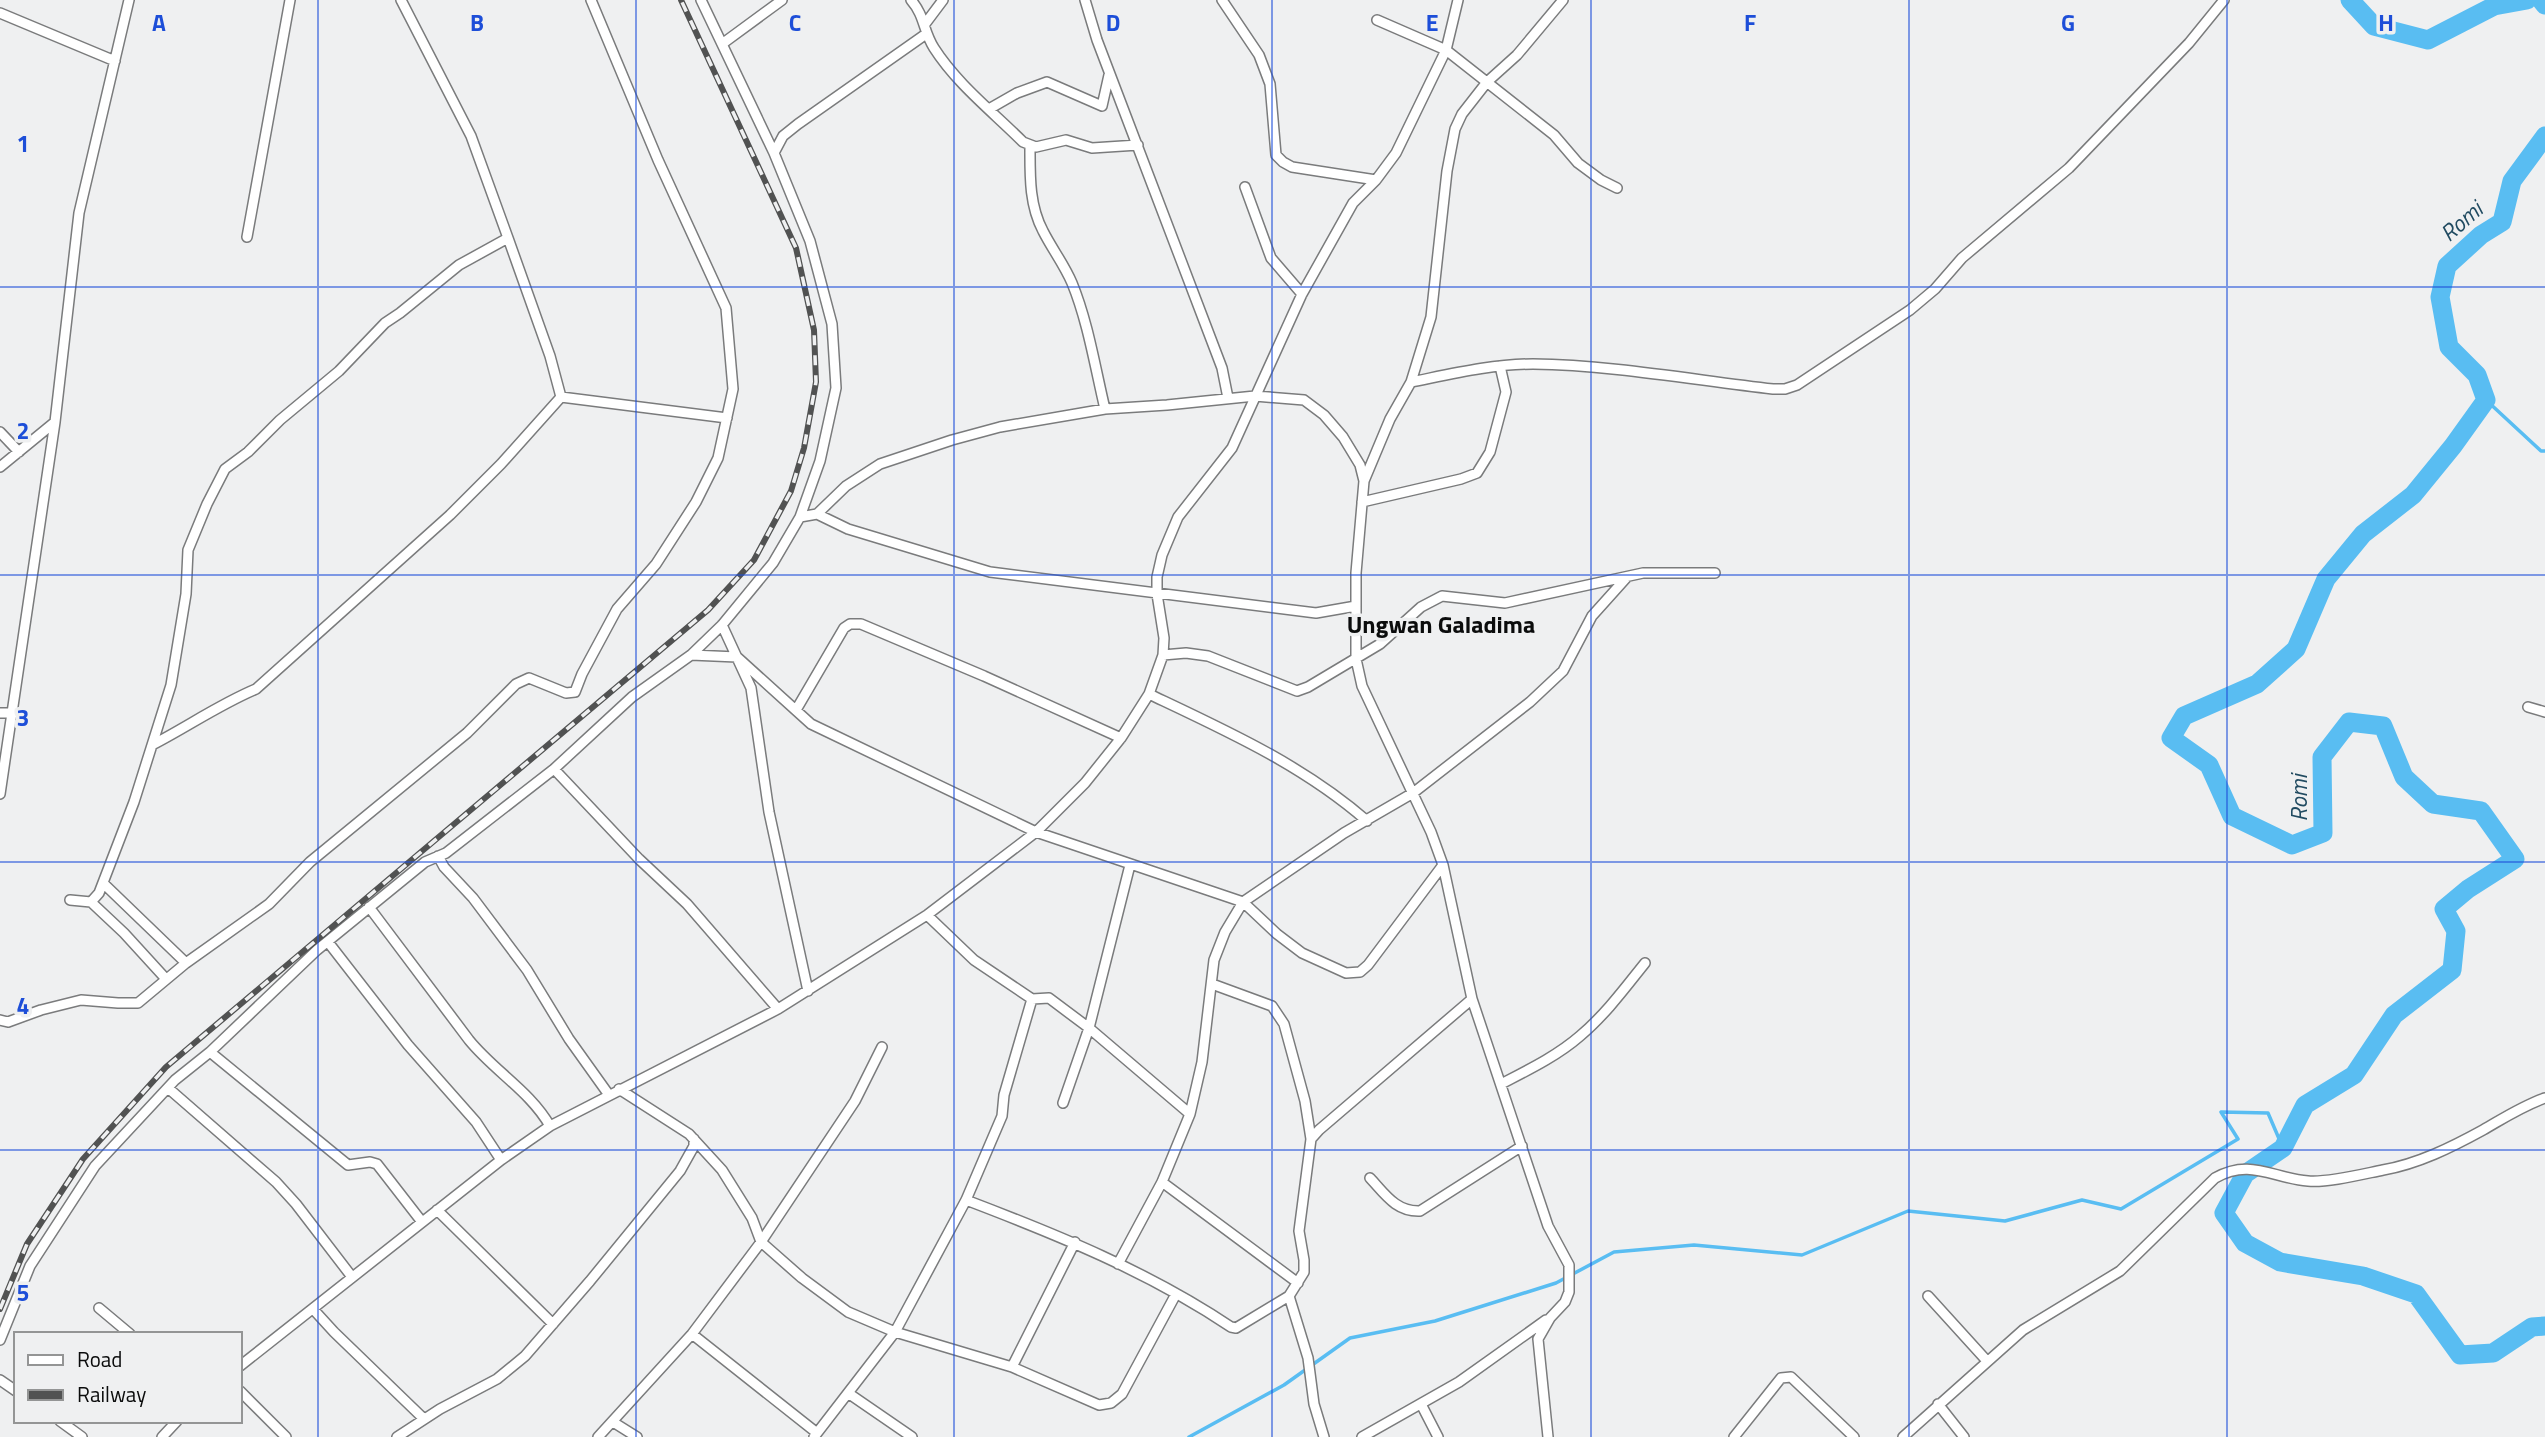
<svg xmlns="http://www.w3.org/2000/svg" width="2545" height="1437" font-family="'Titillium Web',sans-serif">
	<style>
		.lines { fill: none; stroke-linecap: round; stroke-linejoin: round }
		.stream { stroke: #59bdf2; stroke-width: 3.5 }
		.river { stroke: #59bdf2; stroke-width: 19 }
		.minor-casing { stroke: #7a7b7c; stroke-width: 12 }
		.minor { stroke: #fff; stroke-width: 9 }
		.rail-casing { stroke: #515252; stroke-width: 6 }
		.rail { stroke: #eff0f1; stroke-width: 3.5; stroke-dasharray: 10; stroke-linecap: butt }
		.grid { fill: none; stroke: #1d4ed8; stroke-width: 2; stroke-opacity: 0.55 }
		.labels { text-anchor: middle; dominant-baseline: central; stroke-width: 7; stroke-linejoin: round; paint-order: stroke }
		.water-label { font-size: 23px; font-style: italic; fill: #214b61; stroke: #eff0f1 }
		.quarter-label { font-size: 24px; font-weight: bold; fill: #0b0c0c; stroke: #eff0f1 }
		.grid-label { font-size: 23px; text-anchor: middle; font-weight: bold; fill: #1d4ed8; stroke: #eff0f1; stroke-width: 7; stroke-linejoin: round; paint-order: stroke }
	</style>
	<rect width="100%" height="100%" fill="#eff0f1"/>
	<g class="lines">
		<!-- stream -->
		<path class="stream" d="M2486,400L2541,451H2545
			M1189,1437L1284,1385L1350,1338L1435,1321L1556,1283L1614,1252L1694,1245L1802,1255L1908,1211L2005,1221L2082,1200L2121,1209L2238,1139L2221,1112L2268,1113L2283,1148"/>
		<!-- river -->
		<path class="river" d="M2350,0L2374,26L2428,40L2494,6L2527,0
			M2541,0L2545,5
			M2545,136L2512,181L2502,222L2481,235L2447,266L2440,297L2449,347L2477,375L2486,400L2453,446L2413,495L2363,534L2326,579L2296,649L2257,684L2184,716L2171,738L2209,765L2232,816L2292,845L2323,833L2322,757L2349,722L2383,726L2404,777L2433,804L2481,811L2515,859L2468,889L2444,909L2456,931L2452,970L2394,1015L2354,1075L2305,1105L2283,1148L2245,1174L2224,1213L2245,1243L2280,1262L2363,1276L2416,1294L2460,1355L2493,1353L2532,1327L2545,1326"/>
		<defs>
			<path id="minor" d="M911,0C925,16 923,31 934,48C957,84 993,112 1023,142L1036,147L1066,140L1092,148L1138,145
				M1085,0L1097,40L1222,368L1228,398
				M1222,0L1259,55L1270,84L1276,155L1283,162L1292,167L1376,180
				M0,13L115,61
				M1377,20L1446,50L1554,135L1578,163L1601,180L1617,188
				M925,24L943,0
				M722,44L782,0
				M989,109L1017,93L1047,82L1102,106L1109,75
				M1030,146C1030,175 1029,205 1043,231C1052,249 1064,264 1072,283C1088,322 1095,367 1105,409
				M774,153L783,136L798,124L926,34
				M1245,187L1271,258L1302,294
				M247,237L290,0
				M508,238L550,356L561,397
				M1411,382L1431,317L1447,171L1455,129L1462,114L1487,82L1517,55L1563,0
				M561,397L727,418
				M0,432L19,452
				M0,467L55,422
				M1362,502L1461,479L1477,473L1490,452L1506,392L1500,366
				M817,514L846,486L880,464L952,440L1000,427L1105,409L1167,405L1255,396L1304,400L1324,415L1343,437L1360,465L1364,481
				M800,517L817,514L848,529L990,572L1316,613L1356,606
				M722,625L751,688L769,812L808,991
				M691,655L737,657L811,724L1036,832L1243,902L1277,934L1302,953L1346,973L1360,972L1368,965L1443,865
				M1163,655L1186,653L1208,656L1297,691L1308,687L1380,644L1421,607L1442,596L1505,603L1643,573H1715
				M1149,694C1225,730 1303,765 1367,821
				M2528,707L2545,712
				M796,710L844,628L850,624H861L984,676L1121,738
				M0,713H12
				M152,745C187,727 220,704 256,689L450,515L501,464L561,397
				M554,769L639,859L687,904L778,1009
				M0,794L55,422L79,213L129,0
				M438,856L444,867L473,898L527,970L569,1039L609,1095
				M103,883L186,963L269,904L310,862L467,733L516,684L529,678L566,693L575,692L582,674L617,609L656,564L696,502L718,458L733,389L726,308L658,160L591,0
				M70,900L91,902L99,893L134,802L171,685L186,594L188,550L207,504L225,469L248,452L280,420L339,371L385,323L400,313L459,265L508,238L471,136L401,0
				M91,902L124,933L166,979
				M369,907L469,1040C494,1071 530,1091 550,1126
				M927,915L974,960L1032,999L1049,998L1089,1028L1190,1114
				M328,942L408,1045L476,1122L501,1160
				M1212,984L1272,1006L1284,1024L1305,1101L1311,1139
				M0,1020L8,1022L41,1010L81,1000L118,1003H138L186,963
				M210,1052L348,1165L370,1162L377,1164L422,1222
				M1501,1084C1528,1070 1557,1056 1580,1036C1605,1015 1625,988 1645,963
				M168,1088L276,1182L296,1204L352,1277
				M619,1089L689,1134L722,1170L752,1218L761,1242L802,1278L848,1312L895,1332L1012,1367L1099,1405L1111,1403L1122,1394L1176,1294
				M1063,1103L1089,1028L1130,865
				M1370,1178C1385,1194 1396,1212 1420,1211L1522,1146
				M1162,1182L1298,1283
				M966,1200C1058,1235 1149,1272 1231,1327L1236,1328L1289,1296L1304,1272V1260L1299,1231L1311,1139L1319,1130L1472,999
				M437,1210L553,1324
				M1118,1264L1162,1182L1190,1114L1202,1062L1214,960L1225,932L1243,902L1344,833L1413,793L1530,702L1563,671L1592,616L1627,577
				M1289,1296L1308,1358L1314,1404L1324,1437
				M1928,1296L1987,1361
				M99,1308L130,1334
				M313,1309L334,1332L424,1419
				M692,1334L817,1433
				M0,1340L30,1266L95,1166L175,1080L210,1052L317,950L425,862L446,853L554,769L632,697L691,655L722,625L773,563L800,517L820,461L836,388L832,324L810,241L774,153L701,0
				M240,1366L501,1160L550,1126L778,1009L927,915L1036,832L1085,783L1121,738L1149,694L1163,655L1164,638L1157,594V577L1162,555L1178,517L1232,448L1302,294L1353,203L1376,180L1396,153L1446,50L1458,0
				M1012,1367L1075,1242
				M0,1380L16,1391
				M240,1391L286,1437
				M848,1393L912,1437
				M1421,1404L1438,1437
				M1938,1404L1964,1437
				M60,1421L82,1437
				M613,1422L637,1437
				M162,1437L177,1421
				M397,1437L440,1409L497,1379L525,1356L590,1281L680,1171L694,1146V1139
				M598,1437L692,1334L761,1242L855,1101L882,1047
				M814,1437L895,1332L966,1200L1002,1116L1004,1095L1032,999
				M1362,1437L1459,1382L1546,1320
				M1548,1437L1538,1339L1550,1318L1565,1302L1569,1292V1265L1548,1226L1472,999L1443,865L1431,832L1362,686L1356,659V573L1364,481L1390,419L1411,382C1451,374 1492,364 1533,364C1612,365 1694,380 1773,389H1785L1797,385L1910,310L1935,289L1962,258L2069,168L2189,43L2224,0
				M1734,1437L1781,1378L1791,1377L1854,1437
				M1903,1437L2023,1330L2120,1271L2215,1178C2250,1158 2272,1178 2308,1181C2327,1183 2363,1174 2383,1170C2418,1164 2452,1147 2483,1130C2504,1118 2522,1106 2545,1098"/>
		</defs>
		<!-- minor casing -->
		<use href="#minor" class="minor-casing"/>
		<!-- minor -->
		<use href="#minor" class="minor"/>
		<defs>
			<path id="rail" d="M0,1309L27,1244L83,1159L166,1067L708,610L754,560L791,491L804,448L816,382L814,330L796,248L681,0"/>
		</defs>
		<!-- rail casing -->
		<use href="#rail" class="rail-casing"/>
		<!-- rail -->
		<use href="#rail" class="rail"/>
	</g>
	<!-- grid -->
	<path class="grid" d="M318,0V1437M636,0V1437M954,0V1437M1272,0V1437M1591,0V1437M1909,0V1437M2227,0V1437M0,287H2545M0,575H2545M0,862H2545M0,1150H2545"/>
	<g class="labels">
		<!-- water labels -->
		<g class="water-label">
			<text transform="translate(2461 221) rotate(-41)">Romi</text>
			<text transform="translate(2298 798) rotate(-90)">Romi</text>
		</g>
		<!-- quarter labels -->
		<g class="quarter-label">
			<text x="1441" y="624">Ungwan Galadima</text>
		</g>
	</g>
	<g class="grid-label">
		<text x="159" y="31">A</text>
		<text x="477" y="31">B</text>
		<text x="795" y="31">C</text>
		<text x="1113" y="31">D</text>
		<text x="1432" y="31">E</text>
		<text x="1750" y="31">F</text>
		<text x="2068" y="31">G</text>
		<text x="2386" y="31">H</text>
		<text x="23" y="152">1</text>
		<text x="23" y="439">2</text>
		<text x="23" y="726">3</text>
		<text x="23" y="1014">4</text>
		<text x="23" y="1301">5</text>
	</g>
	<!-- legend -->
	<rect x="14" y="1332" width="228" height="91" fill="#eff0f1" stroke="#949595" stroke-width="2"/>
	<rect x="28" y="1355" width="35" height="10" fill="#ffffff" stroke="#949595" stroke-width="2"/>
	<text x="77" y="1367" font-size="21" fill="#0b0c0c">Road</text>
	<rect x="28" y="1390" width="35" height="10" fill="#515252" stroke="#949595" stroke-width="2"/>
	<text x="77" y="1402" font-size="21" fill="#0b0c0c">Railway</text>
</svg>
